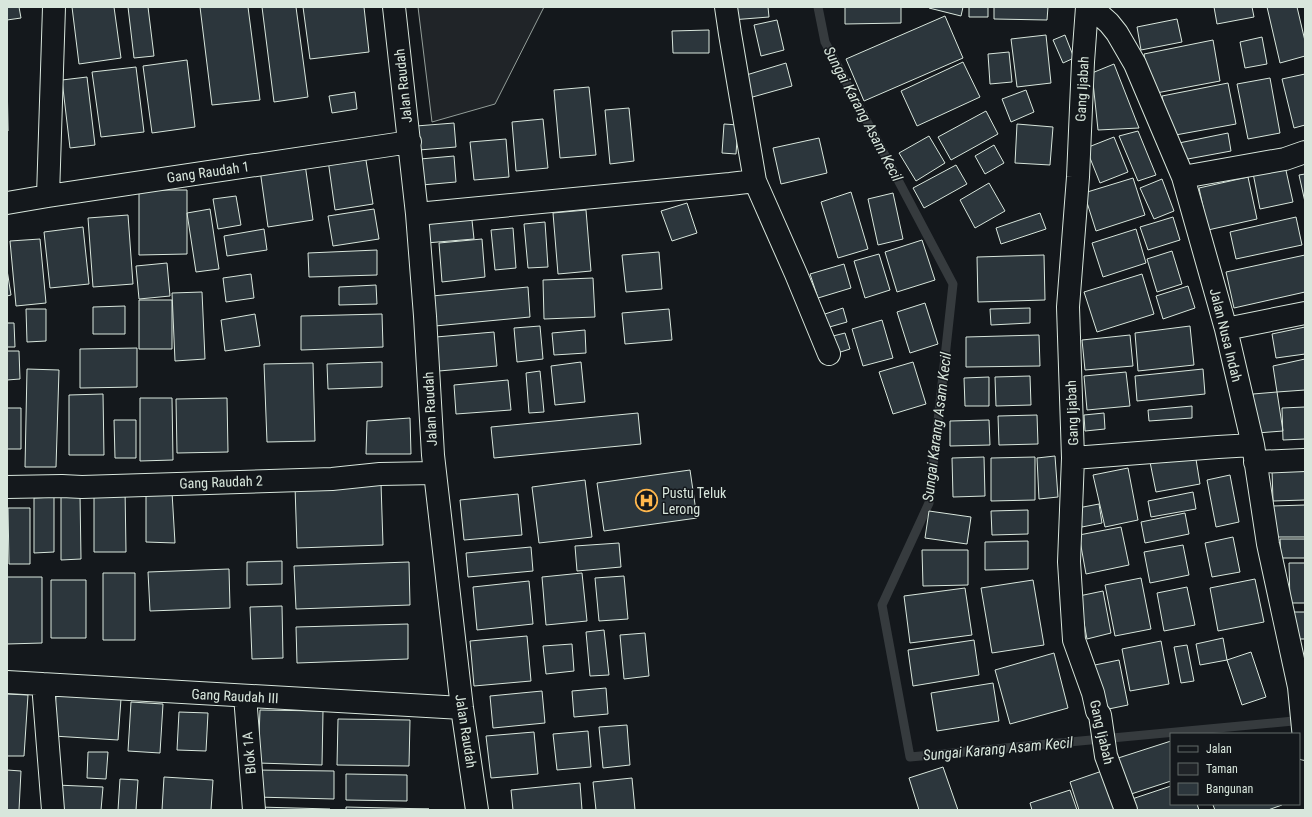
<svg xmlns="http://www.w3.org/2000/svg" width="1312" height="817" font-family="'Roboto Condensed',sans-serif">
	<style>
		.green { fill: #202428; stroke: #939e99 }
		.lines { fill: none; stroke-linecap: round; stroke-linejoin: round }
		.stream { stroke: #363b3e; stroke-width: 9 }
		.building { fill: #2c363c; stroke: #d8e6dc }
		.minor-casing { stroke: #d8e6dc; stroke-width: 24 }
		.minor { stroke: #14181c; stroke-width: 22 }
		.labels { text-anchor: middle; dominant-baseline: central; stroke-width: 3; stroke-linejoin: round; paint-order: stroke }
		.street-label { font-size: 14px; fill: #d8e6dc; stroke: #14181c }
		.poi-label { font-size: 14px; fill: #d8e6dc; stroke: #14181c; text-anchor: start }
		.water-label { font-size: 15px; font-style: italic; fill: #d8e6dc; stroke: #14181c }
	</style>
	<rect width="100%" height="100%" fill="#14181c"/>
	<!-- green -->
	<path class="green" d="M418,7H544L495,104L432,122Z"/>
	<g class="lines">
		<!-- stream -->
		<path class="stream" d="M818,7L825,42L953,284L929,503L882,605L910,757L1304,720"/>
	</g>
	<!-- building -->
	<path class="building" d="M7,7H19L21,18L7,20Z
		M72,7H114L121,58L79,64Z
		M128,7H148L154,56L134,58Z
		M200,7H248L260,100L212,105Z
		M262,7H296L308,97L274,102Z
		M303,7H364L369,52L310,59Z
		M730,7H768L769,17L731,20Z
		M845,7H901V23L845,24Z
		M929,7H963L961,16L929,8Z
		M969,7H988V17H969Z
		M994,7H1048L1047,20L994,19Z
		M1214,7H1252L1254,17L1217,24Z
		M1267,7H1297L1305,41V56L1280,63Z
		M945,16L963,58L864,101L846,59Z
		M1177,19L1182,42L1141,50L1137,27Z
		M777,20L784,50L761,56L754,25Z
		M709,30V53H673L672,31Z
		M1046,35L1051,83L1017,87L1011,39Z
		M1065,35L1074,58L1063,63L1053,40Z
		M1262,37L1267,64L1245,68L1240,42Z
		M1213,40L1220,81L1151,94L1144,54Z
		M1009,52L1012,82L990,84L988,54Z
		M187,60L195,127L152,133L143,66Z
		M963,62L980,97L917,126L901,91Z
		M786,63L792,86L749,98L743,76Z
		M1114,64L1139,128L1098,130L1092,73Z
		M136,67L144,132L101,137L92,72Z
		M7,72L8,131H7Z
		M1305,74V125L1294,128L1282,79Z
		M87,77L95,145L70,148L62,80Z
		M1270,78L1280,133L1248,139L1237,84Z
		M1228,83L1236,124L1170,136L1162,96Z
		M589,87L596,155L560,158L554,90Z
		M1026,90L1034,112L1011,122L1002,99Z
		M355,92L357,109L332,113L329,96Z
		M629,108L634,161L610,164L605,110Z
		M986,111L998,134L951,160L938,137Z
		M543,119L548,168L516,171L512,122Z
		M454,123L456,147L419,150L416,126Z
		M724,124L738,125L736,154L722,153Z
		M1017,124L1053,127L1050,165L1015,163Z
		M1138,131L1156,175L1138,181L1119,136Z
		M1228,133L1231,151L1177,161L1174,144Z
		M929,136L945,163L916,181L899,153Z
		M1114,137L1128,172L1100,183L1086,148Z
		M819,138L827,173L781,184L773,148Z
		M506,139L509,177L474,180L470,142Z
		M994,145L1004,163L985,174L975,156Z
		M365,154L373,204L335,210L328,160Z
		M454,156L456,182L422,185L420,159Z
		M305,164L313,220L268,227L260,170Z
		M956,165L967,184L924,208L913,188Z
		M1285,166L1293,202L1260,209L1253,173Z
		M1305,174V202L1299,175Z
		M1248,177L1257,219L1208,230L1199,188Z
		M1133,178L1145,215L1096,231L1084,193Z
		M1162,179L1174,211L1154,219L1140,188Z
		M989,183L1005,211L975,228L960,200Z
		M139,190H187V254L139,255Z
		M851,192L868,249L838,258L821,202Z
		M893,193L903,239L878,245L868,199Z
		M236,196L241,225L218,229L213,199Z
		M687,203L697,233L672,241L661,211Z
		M210,209L219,269L196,272L187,213Z
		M374,209L379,239L333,246L328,216Z
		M586,210L591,271L558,274L553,213Z
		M471,211L474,239L426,243L424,215Z
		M1040,213L1046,229L1001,244L996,228Z
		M128,215L133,284L93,287L88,218Z
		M1173,217L1180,240L1148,250L1140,227Z
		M1296,217L1302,245L1236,259L1230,232Z
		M545,222L548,267L528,268L524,224Z
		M83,227L89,284L50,288L44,232Z
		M513,228L516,268L495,270L491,230Z
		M264,229L267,250L227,256L224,236Z
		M1136,229L1146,263L1103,277L1092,243Z
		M40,239L46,303L16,306L10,241Z
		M482,239L485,277L442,282L439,243Z
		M922,240L935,280L897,292L885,252Z
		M377,250V275L309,277L308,253Z
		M1172,251L1182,284L1157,292L1147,259Z
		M659,252L662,289L626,292L622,255Z
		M879,254L890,290L865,298L854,261Z
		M1044,255L1045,300L978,302L977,257Z
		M1305,255V292L1234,308L1226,272Z
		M167,263L170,296L139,299L136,266Z
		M844,264L851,288L818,298L810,274Z
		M7,270L11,295L7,296Z
		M251,274L254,298L226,302L223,278Z
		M1142,274L1154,314L1097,332L1084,292Z
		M593,278L595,317L544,319L543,280Z
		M376,285L377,304L339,305V287Z
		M1188,286L1195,308L1163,319L1156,296Z
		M528,287L530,317L435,326L432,296Z
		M202,292L205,359L175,361L172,293Z
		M139,300H172V349H139Z
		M925,303L938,344L910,353L897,312Z
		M125,306V334H93V307Z
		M843,308L847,322L826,328L822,315Z
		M1030,308V323L991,325L990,309Z
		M26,309H46V341L27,342Z
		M669,309L672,340L625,344L622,313Z
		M255,314L260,346L225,351L221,320Z
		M382,314L383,347L301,350V316Z
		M882,320L893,358L863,366L852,329Z
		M7,323H14L15,347H7Z
		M540,326L543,359L517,362L514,328Z
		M1190,326L1194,365L1138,371L1135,333Z
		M1305,327V354L1276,358L1272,334Z
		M585,330L586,353L554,355L552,333Z
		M494,332L497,366L439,371L436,337Z
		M845,333L850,349L831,355L825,338Z
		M1039,335L1040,366L966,367V337Z
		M1130,335L1133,366L1085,370L1082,340Z
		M137,348V387L80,388V349Z
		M7,351H19L20,379L7,380Z
		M1305,359V390L1277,392L1273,366Z
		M382,362V387L328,389L327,364Z
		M581,362L585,402L555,405L551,366Z
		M913,362L926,404L893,414L879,372Z
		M313,363L315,441L267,442L264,364Z
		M27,369L59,370L56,467H25Z
		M1203,369L1205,394L1137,401L1135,376Z
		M540,371L544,412L529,413L526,373Z
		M1126,372L1130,406L1087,410L1084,376Z
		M1030,376L1031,405L996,406L995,377Z
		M989,377V406H965L964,378Z
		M508,380L511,410L456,414L454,385Z
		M1277,392L1283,431L1257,433L1253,394Z
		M103,394L104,455H69V395Z
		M140,398H172L173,460L140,461Z
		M227,398L228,452L177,453L176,399Z
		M1192,406V418L1149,421L1148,410Z
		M1305,407V439L1283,440L1282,408Z
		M7,408H21V449H7Z
		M638,413L641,444L494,458L491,427Z
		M1104,413L1105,429L1085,431L1084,415Z
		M1037,415L1038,444L999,445L998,416Z
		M410,418L411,454H366L367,421Z
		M114,420H136V458H115Z
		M989,420L990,445L950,446V421Z
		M1195,453L1200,484L1156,492L1150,462Z
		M1055,456L1058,497L1039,499L1037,458Z
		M984,457L985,496L953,497L952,458Z
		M1035,457V500L991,501V458Z
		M1128,468L1138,520L1105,527L1093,475Z
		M690,470L697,518L604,531L597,483Z
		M1272,470H1305V500L1273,501Z
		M1230,475L1239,522L1216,527L1207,480Z
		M585,480L592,537L539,543L532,487Z
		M381,483L383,545L297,548L295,486Z
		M125,488L126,552H94V489Z
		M172,492L175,543L146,542V494Z
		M1193,492L1196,509L1151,517L1148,501Z
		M61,494H80L81,559L61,560Z
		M518,494L522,535L464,540L460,500Z
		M54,497V552L34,553V498Z
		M1099,504L1102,523L1082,527L1078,508Z
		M1305,505V537H1272V506Z
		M8,508H30V564H9Z
		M1028,510V534L992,535L991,511Z
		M929,511L971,517L967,544L925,538Z
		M1185,513L1189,534L1145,543L1141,522Z
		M1121,527L1129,565L1086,574L1079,535Z
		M1233,537L1240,572L1212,577L1205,543Z
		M1280,539H1305V558H1281Z
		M1028,541V569L985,570V542Z
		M619,543L621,567L577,571L575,546Z
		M1183,545L1189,575L1150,583L1144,552Z
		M531,547L533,571L468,577L466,553Z
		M922,550H968V585L923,586Z
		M282,561V584L247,585V562Z
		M409,562L410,605L296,609L294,566Z
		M1289,563H1305V603H1290Z
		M229,569L230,608L150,611L148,572Z
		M103,573H135V640H103Z
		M582,573L587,621L546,625L542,577Z
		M624,576L628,619L599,621L595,578Z
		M7,577H42V643L7,644Z
		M1141,578L1151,629L1115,636L1105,585Z
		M1255,579L1264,622L1218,631L1210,588Z
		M51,580H86V638H51Z
		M1033,580L1044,645L992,653L981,588Z
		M529,581L533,624L477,630L473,587Z
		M1187,587L1195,625L1164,631L1157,593Z
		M965,588L972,635L910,643L904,596Z
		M1103,591L1111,633L1087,639L1079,596Z
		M282,606L283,658L252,659L250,607Z
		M1294,612H1305V639H1295Z
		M408,624V659L297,663L296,627Z
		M604,630L609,675L590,676L586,632Z
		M645,633L649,676L624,679L620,635Z
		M527,636L531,681L474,686L470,641Z
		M1223,638L1227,660L1200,665L1196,644Z
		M974,640L979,675L913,686L908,650Z
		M1161,641L1169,684L1130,691L1122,649Z
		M572,644L574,671L546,674L543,646Z
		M1187,645L1194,681L1181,683L1174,647Z
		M1251,652L1266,697L1242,705L1227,660Z
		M1054,653L1068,708L1010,724L995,670Z
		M1119,660L1128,705L1099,711L1090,666Z
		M993,683L999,721L937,731L931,693Z
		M606,688L608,714L574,717L572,691Z
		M542,691L545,723L493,728L490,696Z
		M7,694L28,695L24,756H7Z
		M56,695L121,699L118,740L53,736Z
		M131,702L163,704L160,753L128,751Z
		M260,710L323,711L322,765L258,763Z
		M179,712L208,713L206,751L177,750Z
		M338,719L410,720L409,766L337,765Z
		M627,725L630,765L603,768L599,727Z
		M588,731L591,767L557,770L553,734Z
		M534,732L538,774L491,778L486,736Z
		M1171,741V781L1125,796L1112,760Z
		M88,752H108L106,779L87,778Z
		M943,767L958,810H919L909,778Z
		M1108,769L1122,810H1079L1070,782Z
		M7,770L21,771L19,810H7Z
		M255,770L334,771V799L255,797Z
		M346,774L407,775V801L346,800Z
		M164,777L213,780L211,810H162Z
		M632,778L635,810H596L593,782Z
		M120,779L138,780L136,810H118Z
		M580,783L582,810H513L511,790Z
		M56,785L103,787L101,810H56Z
		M1171,786V804H1197L1199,810H1132L1129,800Z
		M1070,790L1077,810H1032L1030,803Z
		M1216,804H1282V805L1268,810H1215L1213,805Z
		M259,807L330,809V810H259Z
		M346,807L429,809L346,810Z"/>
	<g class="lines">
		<defs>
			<path id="minor" d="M394,7L417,214L425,316L433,455L462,708L477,810
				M1087,7L1083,62L1078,177L1068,307L1073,458L1069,562L1074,640L1093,693L1097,711L1100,715L1106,756L1126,810
				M1091,7L1109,23L1117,33L1135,64L1183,177L1226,329L1253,445L1268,544L1299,687L1305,749
				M1183,177L1285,159L1305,152
				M755,181L796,274L829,354
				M48,196L54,7
				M7,203L48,196L410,142
				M417,214L730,184L755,181L730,34L726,7
				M1226,329L1305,313
				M1073,458L1218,447L1253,445
				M1255,462L1305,460
				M7,487L62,486L82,487L332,479L380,474L435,473
				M7,682L462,708
				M43,684L53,810
				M245,696L254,810"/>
		</defs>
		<!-- minor casing -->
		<use href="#minor" class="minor-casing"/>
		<!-- minor -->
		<use href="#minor" class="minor"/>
	</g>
	<!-- icons -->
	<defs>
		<symbol id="hospital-ring" viewBox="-11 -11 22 22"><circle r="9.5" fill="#14181c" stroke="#ffb74d" stroke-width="1.5"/><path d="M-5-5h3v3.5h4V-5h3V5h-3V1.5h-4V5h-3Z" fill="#ffb74d"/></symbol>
	</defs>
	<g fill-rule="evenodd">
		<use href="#hospital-ring" x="634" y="488" width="25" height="25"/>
	</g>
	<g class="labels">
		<!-- street labels -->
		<g class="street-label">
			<text transform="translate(403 86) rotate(-96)">Jalan Raudah</text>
			<text transform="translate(1082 89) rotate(-87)">Gang Ijabah</text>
			<text transform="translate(208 172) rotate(-8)">Gang Raudah 1</text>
			<text transform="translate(1226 335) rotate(76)">Jalan Nusa Indah</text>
			<text transform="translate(430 409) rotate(-93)">Jalan Raudah</text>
			<text transform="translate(1072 413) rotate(-92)">Gang Ijabah</text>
			<text transform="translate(221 482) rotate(-2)">Gang Raudah 2</text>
			<text transform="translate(235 696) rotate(3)">Gang Raudah III</text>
			<text transform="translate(466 731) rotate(81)">Jalan Raudah</text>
			<text transform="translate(1102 732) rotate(77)">Gang Ijabah</text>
			<text transform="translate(249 753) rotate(-95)">Blok 1A</text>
		</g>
		<!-- poi labels -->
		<g class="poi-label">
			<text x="662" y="493">Pustu Teluk<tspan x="662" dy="16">Lerong</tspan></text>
		</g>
		<!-- water labels -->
		<g class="water-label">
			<text transform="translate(863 114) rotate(62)">Sungai Karang Asam Kecil</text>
			<text transform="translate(937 427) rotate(-83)">Sungai Karang Asam Kecil</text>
			<text transform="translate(998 749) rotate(-5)">Sungai Karang Asam Kecil</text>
		</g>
	</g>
	<!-- border -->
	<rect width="1312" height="817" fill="none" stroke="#d8e6dc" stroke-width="16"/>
	<!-- legend -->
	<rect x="1170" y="733" width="130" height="72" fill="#14181c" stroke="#626a69"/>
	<rect x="1178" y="746" width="20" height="6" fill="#14181c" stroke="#626a69"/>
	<text x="1206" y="753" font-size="12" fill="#d8e6dc">Jalan</text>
	<rect x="1178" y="763" width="20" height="12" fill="#202428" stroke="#626a69"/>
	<text x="1206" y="773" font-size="12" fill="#d8e6dc">Taman</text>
	<rect x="1178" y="783" width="20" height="12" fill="#2c363c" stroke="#626a69"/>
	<text x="1206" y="793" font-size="12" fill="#d8e6dc">Bangunan</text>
</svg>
